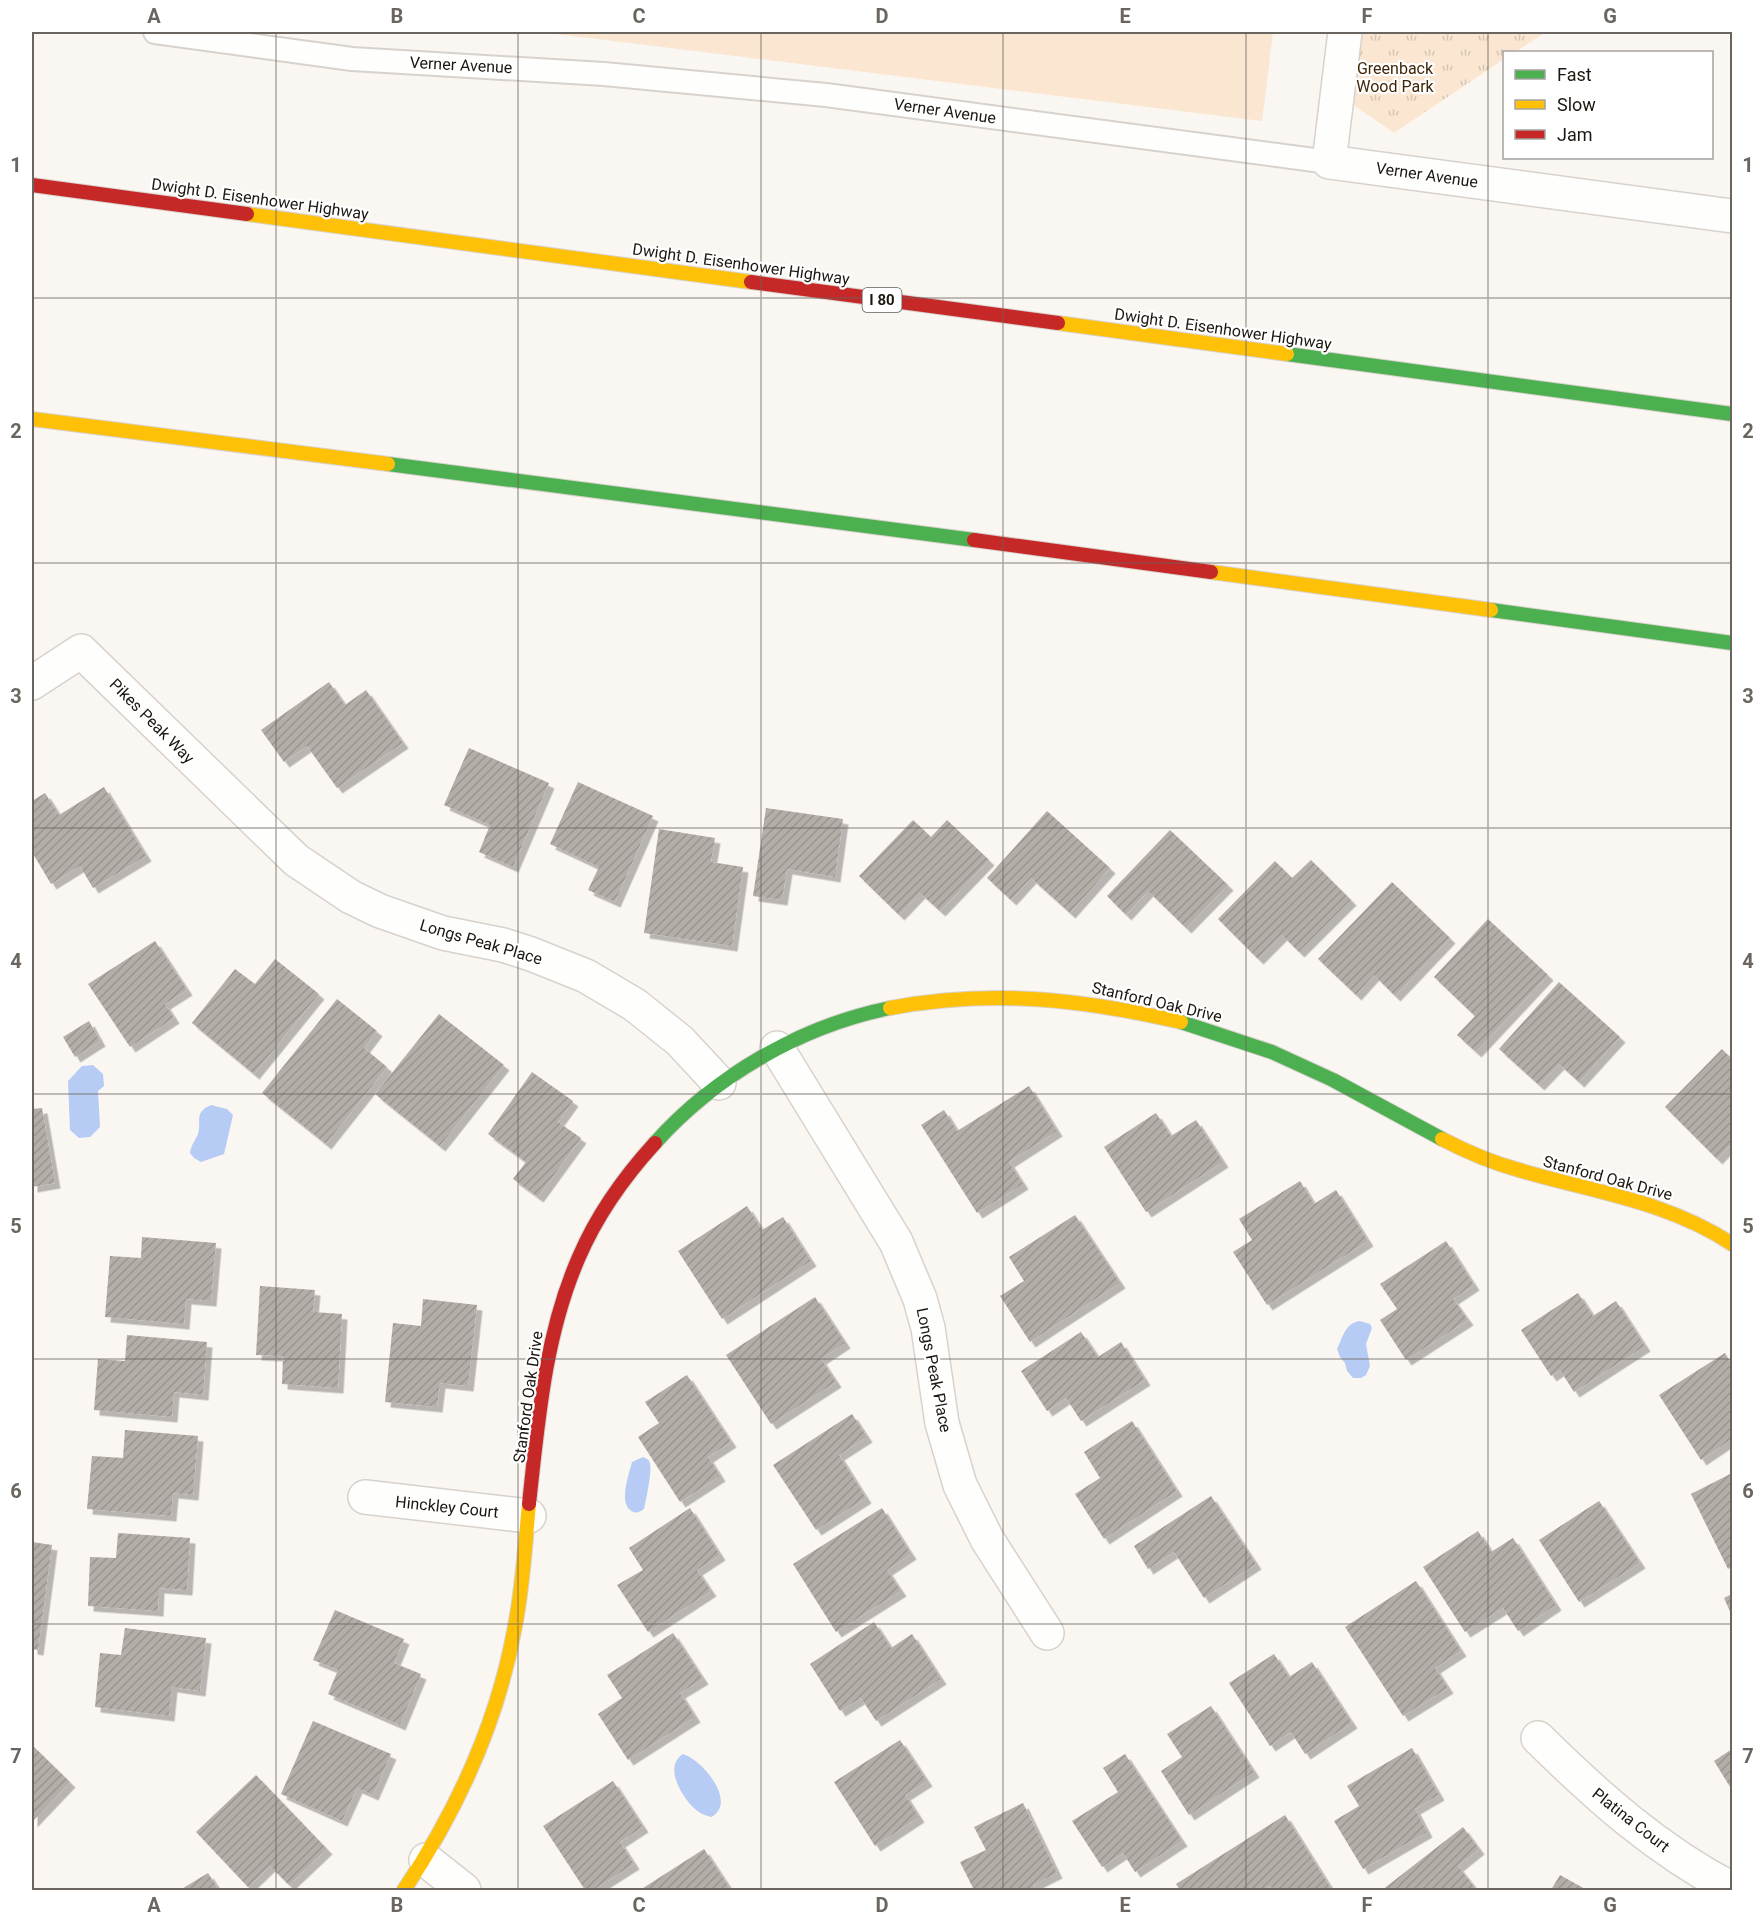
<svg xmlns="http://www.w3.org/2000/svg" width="1764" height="1922" font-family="Roboto,sans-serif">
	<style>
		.grass { fill: #fae6d1 }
		.park { fill: url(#park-tufts) }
		.water { fill: #b7ccf4 }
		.building { fill: url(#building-hatch); filter: url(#shadow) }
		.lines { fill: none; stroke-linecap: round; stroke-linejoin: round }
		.lane-casing { stroke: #d7d2cc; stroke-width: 26 }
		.street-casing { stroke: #d7d2cc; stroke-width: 36 }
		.fast-casing { stroke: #d7d2cc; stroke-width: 16 }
		.slow-casing { stroke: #d7d2cc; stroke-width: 16 }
		.jam-casing { stroke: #d7d2cc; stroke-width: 16 }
		.lane { stroke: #fefefd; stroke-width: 22 }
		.street { stroke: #fefefd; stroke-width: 33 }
		.fast { stroke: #4caf50; stroke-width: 14 }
		.slow { stroke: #ffc107; stroke-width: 14 }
		.jam { stroke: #c62828; stroke-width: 14 }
		.grid { fill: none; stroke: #6a655f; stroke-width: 1.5; stroke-opacity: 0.55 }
		.labels { text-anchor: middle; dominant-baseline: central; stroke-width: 4.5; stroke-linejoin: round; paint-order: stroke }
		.shield { fill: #fff; stroke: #615d58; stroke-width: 1.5 }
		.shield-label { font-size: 15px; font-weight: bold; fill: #1d1710 }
		.street-label { font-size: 16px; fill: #1d1710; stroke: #fff }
		.park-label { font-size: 16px; fill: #3f2606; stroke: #fff }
		.neatline { fill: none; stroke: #6a655f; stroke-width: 2 }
		.grid-label { font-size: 20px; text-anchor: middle; font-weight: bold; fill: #6a655f }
	</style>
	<defs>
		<pattern id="park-tufts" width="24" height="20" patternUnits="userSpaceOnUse" patternTransform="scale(1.5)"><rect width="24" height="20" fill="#fae6d1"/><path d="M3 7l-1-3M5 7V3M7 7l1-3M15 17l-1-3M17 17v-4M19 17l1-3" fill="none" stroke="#d6c5b2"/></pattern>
		<pattern id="building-hatch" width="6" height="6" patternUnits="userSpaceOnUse" patternTransform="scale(1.5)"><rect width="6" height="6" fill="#b4aea9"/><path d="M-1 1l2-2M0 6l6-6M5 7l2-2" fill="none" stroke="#9a9590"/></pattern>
		<filter id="shadow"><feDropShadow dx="5.5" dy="5.5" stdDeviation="0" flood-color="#0004"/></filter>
	</defs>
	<rect width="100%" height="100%" fill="#faf6f2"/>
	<!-- grass -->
	<path class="grass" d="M540,32H1273L1262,121Z"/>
	<!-- park -->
	<path class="park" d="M1346,32H1546L1515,52H1504V59L1394,133L1338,94Z"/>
	<!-- water -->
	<path class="water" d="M93,1065L103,1074L104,1086L98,1091L100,1127L90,1137L79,1138L70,1130L68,1081L82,1066Z
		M211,1105L227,1109L233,1115L224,1154L201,1162L194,1158L190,1153C191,1145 195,1141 198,1134C202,1121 193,1113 211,1105Z
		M1360,1321L1370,1324L1372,1328L1366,1344L1370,1366L1366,1375L1361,1378H1353L1347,1371L1345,1363L1340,1357L1337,1349C1343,1337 1345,1323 1360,1321Z
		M643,1457C647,1459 649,1459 650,1464C652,1472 646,1500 644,1509C638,1513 636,1514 630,1510C619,1501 629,1474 632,1462Z
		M683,1754C703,1760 738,1803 711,1817C704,1815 699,1813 694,1808C682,1797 663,1766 683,1754Z"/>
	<!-- building -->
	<path class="building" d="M329,682L345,705L366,690L403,743L337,788L307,746L284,762L261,730Z
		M469,748L549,783L513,867L479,852L490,825L444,805Z
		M578,782L653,816L615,902L588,890L599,867L550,844Z
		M104,787L146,856L93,888L80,866L51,884L32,852V801L45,793L59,815Z
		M766,808L843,819L835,877L787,869L782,900L753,896Z
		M1047,811L1110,868L1070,913L1031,878L1011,900L987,878Z
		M913,820L931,837L947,820L989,860L940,911L920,893L899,915L859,876Z
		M659,829L715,838L711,862L743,867L732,946L644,933Z
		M1170,830L1228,885L1186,928L1148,891L1126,915L1107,896Z
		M1311,860L1351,900L1299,952L1282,935L1258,959L1218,919L1275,861L1292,878Z
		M1392,882L1450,938L1395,996L1374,975L1356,995L1318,959Z
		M1488,919L1548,975L1476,1052L1457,1035L1475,1016L1434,977Z
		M155,941L187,990L165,1004L174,1018L130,1047L88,984Z
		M275,959L319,994L254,1074L192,1023L235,969L255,984Z
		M1559,982L1620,1037L1579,1082L1559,1064L1539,1085L1499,1049Z
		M337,999L377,1031L364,1048L387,1067L326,1144L262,1093Z
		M439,1014L504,1065L440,1146L375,1094Z
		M89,1021L100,1041L75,1057L63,1037Z
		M1722,1049L1732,1059V1143L1717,1159L1665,1107Z
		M532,1072L573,1101L558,1122L581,1138L538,1197L513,1179L526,1162L488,1134Z
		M1029,1086L1057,1131L1009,1162L1023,1184L977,1213L921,1125L944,1110L957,1131Z
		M42,1108L55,1183L32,1187V1109Z
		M1156,1113L1171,1136L1196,1120L1223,1162L1146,1212L1104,1147Z
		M1300,1181L1314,1204L1336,1190L1368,1241L1267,1305L1233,1252L1252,1240L1239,1219Z
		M747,1206L762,1230L783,1217L811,1261L722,1319L678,1251Z
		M1075,1215L1120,1283L1030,1342L1000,1296L1024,1281L1009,1257Z
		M142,1237L216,1243L211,1301L186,1299L184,1324L105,1317L110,1256L141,1258Z
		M1446,1241L1474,1285L1453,1299L1468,1320L1406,1360L1380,1320L1397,1309L1380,1284Z
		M260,1286L315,1290L313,1312L342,1314L338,1388L282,1384L283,1356L256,1355Z
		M1578,1293L1593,1316L1616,1301L1645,1346L1574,1392L1560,1370L1551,1376L1521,1330Z
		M815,1297L845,1343L821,1359L836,1382L771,1424L726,1355Z
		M423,1299L477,1305L468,1386L440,1383L437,1407L385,1402L393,1323L421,1326Z
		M1081,1332L1098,1357L1121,1342L1145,1380L1081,1421L1066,1398L1047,1411L1021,1371Z
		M127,1335L207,1342L203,1395L174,1392L172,1417L94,1410L98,1359L125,1361Z
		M1725,1353L1732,1365V1408L1730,1410L1732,1413V1439L1701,1460L1659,1395Z
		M687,1375L731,1442L708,1457L720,1476L680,1502L638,1437L659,1423L645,1402Z
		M852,1414L867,1437L839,1455L866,1498L816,1530L773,1465Z
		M1132,1421L1177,1491L1104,1539L1075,1494L1100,1478L1084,1452Z
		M125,1430L198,1436L193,1495L173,1493L171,1516L87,1509L92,1456L123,1458Z
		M1732,1473V1567L1728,1569L1691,1494Z
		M1211,1496L1256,1564L1204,1598L1174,1552L1148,1569L1134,1546Z
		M1599,1501L1640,1563L1579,1602L1539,1540Z
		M690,1508L720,1555L697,1570L711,1591L648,1632L617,1585L643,1570L629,1548Z
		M882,1508L911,1554L887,1570L901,1591L836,1632L793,1564Z
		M1478,1531L1491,1552L1513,1538L1556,1605L1518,1631L1503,1608L1465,1632L1423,1567Z
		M118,1533L190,1538L187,1590L159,1588L158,1611L88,1606L90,1557L116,1558Z
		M32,1542L52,1545L38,1650L32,1649Z
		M1416,1581L1461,1651L1435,1668L1448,1688L1403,1716L1345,1627Z
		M1732,1594V1616L1724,1598Z
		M335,1610L404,1639L394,1663L421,1674L400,1725L328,1694L338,1670L313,1660Z
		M874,1622L891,1648L912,1634L941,1679L876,1721L861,1698L840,1711L810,1664Z
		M125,1628L206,1638L200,1691L172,1687L169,1716L95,1707L100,1653L121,1655Z
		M673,1633L703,1679L680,1693L695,1717L628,1760L598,1714L622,1698L607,1675Z
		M1274,1654L1289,1677L1312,1662L1352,1723L1305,1754L1291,1732L1270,1746L1229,1683Z
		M1211,1706L1254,1772L1189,1815L1161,1771L1182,1757L1167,1734Z
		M313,1721L391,1754L373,1795L357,1788L342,1821L281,1794Z
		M900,1740L927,1781L905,1795L919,1817L875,1846L834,1782Z
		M32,1745L70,1782L32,1822Z
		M1412,1748L1439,1795L1415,1809L1427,1832L1363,1869L1334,1821L1359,1806L1347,1786Z
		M1732,1749V1790L1714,1761Z
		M1125,1754L1182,1841L1135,1872L1123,1853L1102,1867L1072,1821L1118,1792L1103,1768Z
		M256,1775L327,1849L289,1885L270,1866L248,1887L196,1832Z
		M613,1781L643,1827L620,1842L634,1864L593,1890H585L543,1826Z
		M1023,1803L1057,1873L1033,1885L1036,1890H974L960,1862L986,1850L974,1827Z
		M1285,1815L1332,1890H1273L1270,1886L1262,1890H1180L1176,1884Z
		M1463,1827L1479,1849L1458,1866L1477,1890H1382Z
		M704,1849L731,1890H640Z
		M208,1873L219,1890H180Z
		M1560,1875L1587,1890H1551Z"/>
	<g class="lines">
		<defs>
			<path id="lane" d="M155,32L352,59L604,74L826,95L1329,162"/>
			<path id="street" d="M1345,32L1329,162L1732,216
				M32,683L81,651L296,860L351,897L380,911L443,933L503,945L531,954L586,976L635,1005L680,1041L719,1083
				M777,1048L896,1242L920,1299L928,1328L942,1423L960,1485L987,1539L1047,1633
				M365,1497L529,1516
				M1538,1738C1598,1797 1657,1850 1732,1889
				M426,1860L464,1890"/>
			<path id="fast" d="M1287,354L1732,414
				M388,464L974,540
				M1491,610L1732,643
				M1181,1022L1272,1052L1333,1080L1442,1139
				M655,1143C715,1076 801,1026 890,1008"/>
			<path id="slow" d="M247,214L751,282
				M1058,323L1287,354
				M32,419L388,464
				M1211,572L1491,610
				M890,1008C992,989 1081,999 1181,1022
				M1442,1139C1467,1152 1493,1163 1519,1170C1593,1192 1667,1201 1732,1244
				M404,1890C458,1809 498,1722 515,1626C523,1586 525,1544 529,1504"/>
			<path id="jam" d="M32,185L247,214
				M751,282L1058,323
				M974,540L1211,572
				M529,1504C538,1421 545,1334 579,1257C597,1215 624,1177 655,1143"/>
		</defs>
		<!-- lane casing -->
		<use href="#lane" class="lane-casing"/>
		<!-- street casing -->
		<use href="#street" class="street-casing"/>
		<!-- fast casing -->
		<use href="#fast" class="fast-casing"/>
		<!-- slow casing -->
		<use href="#slow" class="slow-casing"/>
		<!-- jam casing -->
		<use href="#jam" class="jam-casing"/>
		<!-- lane -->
		<use href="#lane" class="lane"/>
		<!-- street -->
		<use href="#street" class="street"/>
		<!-- fast -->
		<use href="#fast" class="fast"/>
		<!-- slow -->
		<use href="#slow" class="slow"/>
		<!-- jam -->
		<use href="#jam" class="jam"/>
	</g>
	<!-- grid -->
	<path class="grid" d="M276,32V1890M518,32V1890M761,32V1890M1003,32V1890M1246,32V1890M1488,32V1890M32,298H1732M32,563H1732M32,828H1732M32,1094H1732M32,1359H1732M32,1624H1732"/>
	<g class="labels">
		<!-- shield labels -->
		<rect class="shield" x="862.5" y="288" width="39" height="24" rx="4.5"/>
		<g class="shield-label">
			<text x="882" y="300">I 80</text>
		</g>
		<!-- street labels -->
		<g class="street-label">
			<text transform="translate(461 65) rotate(3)">Verner Avenue</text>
			<text transform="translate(945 111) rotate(8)">Verner Avenue</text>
			<text transform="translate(1427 175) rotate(8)">Verner Avenue</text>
			<text transform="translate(260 199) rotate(8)">Dwight D. Eisenhower Highway</text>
			<text transform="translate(741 264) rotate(8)">Dwight D. Eisenhower Highway</text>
			<text transform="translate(1223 329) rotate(8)">Dwight D. Eisenhower Highway</text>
			<text transform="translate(152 721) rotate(45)">Pikes Peak Way</text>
			<text transform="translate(481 942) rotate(16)">Longs Peak Place</text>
			<text transform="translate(1157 1002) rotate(13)">Stanford Oak Drive</text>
			<text transform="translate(1608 1178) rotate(15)">Stanford Oak Drive</text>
			<text transform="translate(934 1370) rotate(79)">Longs Peak Place</text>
			<text transform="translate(528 1397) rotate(-82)">Stanford Oak Drive</text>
			<text transform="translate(447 1507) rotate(6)">Hinckley Court</text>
			<text transform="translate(1631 1820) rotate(38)">Platina Court</text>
		</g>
		<!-- park labels -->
		<g class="park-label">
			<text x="1395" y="68">Greenback<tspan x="1395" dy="18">Wood Park</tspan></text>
		</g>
	</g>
	<!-- border -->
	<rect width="1764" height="1922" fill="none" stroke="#ffffff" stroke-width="66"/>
	<!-- legend -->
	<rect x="1503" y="51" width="210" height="108" fill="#ffffff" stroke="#a5a29f" stroke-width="1.5"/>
	<rect x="1515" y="70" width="30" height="9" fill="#4caf50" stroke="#a5a29f" stroke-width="1.5"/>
	<text x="1557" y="81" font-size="18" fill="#1d1710">Fast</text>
	<rect x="1515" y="100" width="30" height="9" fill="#ffc107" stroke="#a5a29f" stroke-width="1.5"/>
	<text x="1557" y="111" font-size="18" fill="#1d1710">Slow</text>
	<rect x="1515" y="130" width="30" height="9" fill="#c62828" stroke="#a5a29f" stroke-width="1.5"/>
	<text x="1557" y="141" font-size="18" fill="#1d1710">Jam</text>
	<rect x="33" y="33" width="1698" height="1856" class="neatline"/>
	<g class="grid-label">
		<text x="154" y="23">A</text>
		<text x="397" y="23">B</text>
		<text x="639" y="23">C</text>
		<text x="882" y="23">D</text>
		<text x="1125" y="23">E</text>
		<text x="1367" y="23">F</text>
		<text x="1610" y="23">G</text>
		<text x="16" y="172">1</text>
		<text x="1748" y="172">1</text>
		<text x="16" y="438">2</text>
		<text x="1748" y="438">2</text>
		<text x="16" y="703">3</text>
		<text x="1748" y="703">3</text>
		<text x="16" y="968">4</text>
		<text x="1748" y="968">4</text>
		<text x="16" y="1233">5</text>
		<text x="1748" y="1233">5</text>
		<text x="16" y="1498">6</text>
		<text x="1748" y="1498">6</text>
		<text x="16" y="1763">7</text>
		<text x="1748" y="1763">7</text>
		<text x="154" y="1912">A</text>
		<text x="397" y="1912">B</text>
		<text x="639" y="1912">C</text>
		<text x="882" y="1912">D</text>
		<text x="1125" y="1912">E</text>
		<text x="1367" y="1912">F</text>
		<text x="1610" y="1912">G</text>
	</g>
</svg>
